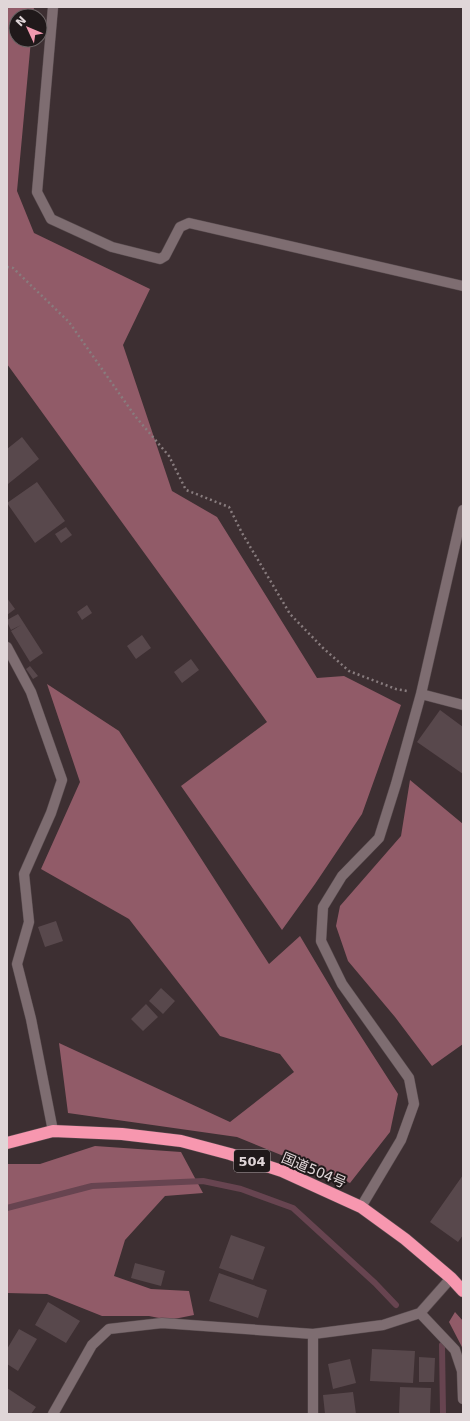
<svg xmlns="http://www.w3.org/2000/svg" width="470" height="1421" font-family="'DejaVu Sans','Noto Sans JP',sans-serif">
	<style>
		.forest { fill: #915b68 }
		.lines { fill: none; stroke-linecap: round; stroke-linejoin: round }
		.stream { stroke: #674450; stroke-width: 6 }
		.building { fill: #58484c }
		.minor-casing { stroke: #594c4f; stroke-width: 11 }
		.highway-casing { stroke: #594c4f; stroke-width: 13 }
		.path { stroke: #887c7e; stroke-width: 2.5; stroke-dasharray: 2 3; stroke-linecap: butt }
		.minor { stroke: #7e6d71; stroke-width: 10 }
		.highway { stroke: #f797af; stroke-width: 12 }
		.labels { text-anchor: middle; dominant-baseline: central; stroke-width: 4; stroke-linejoin: round; paint-order: stroke }
		.shield { fill: #20191a; stroke: #a69d9f; stroke-width: 1 }
		.shield-label { font-size: 13px; font-weight: bold; fill: #e0d6d8 }
		.street-label { font-size: 14px; fill: #e0d6d8; stroke: #20191a }
	</style>
	<rect width="100%" height="100%" fill="#3d2f32"/>
	<!-- forest -->
	<path class="forest" d="M7,7H34L33,16H16V40H31L17,191L34,233L150,289L123,345L172,491L217,517L317,678L344,676L401,705L362,814L315,884L282,930L181,786L267,722L7,364Z
		M47,684L119,731L269,964L300,936L344,1010L398,1094L390,1132L350,1183L237,1137L68,1113L59,1043L230,1122L294,1072L280,1054L220,1036L129,919L41,869L80,782Z
		M410,780L463,824V1044L432,1066L395,1017L348,961L336,926L340,906L401,836Z
		M95,1146L181,1152L203,1193L165,1196L125,1240L114,1276L151,1289L189,1291L194,1315L169,1320L149,1316H102L47,1294L7,1293V1164H40Z
		M455,1312L463,1321V1349L449,1322Z"/>
	<g class="lines">
		<!-- stream -->
		<path class="stream" d="M7,1208L92,1186L203,1181L241,1189L293,1208L375,1283L396,1305
			M442,1345L443,1414"/>
	</g>
	<!-- building -->
	<path class="building" d="M22,437L39,459L8,484L7,482V449Z
		M37,482L65,521L35,543L7,503Z
		M66,527L72,535L61,543L55,534Z
		M7,598L15,609L7,615Z
		M87,605L92,613L82,620L77,612Z
		M18,614L43,653L30,662L11,631L21,625L11,630L7,622V620Z
		M142,635L151,648L136,659L127,646Z
		M191,659L199,670L182,683L174,672Z
		M30,666L38,676L33,679L26,669Z
		M440,710L463,727V774L417,742Z
		M56,921L63,941L45,947L38,927Z
		M161,988L175,1001L163,1014L149,1001Z
		M146,1004L158,1017L143,1031L131,1019Z
		M463,1175V1235L458,1242L430,1222Z
		M231,1235L265,1247L253,1280L219,1268Z
		M135,1263L165,1271L161,1286L131,1278Z
		M219,1273L267,1290L258,1318L209,1301Z
		M48,1302L80,1321L66,1343L35,1325Z
		M19,1329L37,1339L18,1371L7,1364V1349Z
		M372,1349L415,1351L413,1383L370,1381Z
		M419,1357L435,1358L434,1382H419Z
		M350,1359L356,1383L333,1389L328,1364Z
		M400,1387L431,1388L430,1414H399Z
		M7,1388L36,1407L31,1414H7Z
		M353,1392L356,1414H325L323,1395Z"/>
	<g class="lines">
		<defs>
			<path id="minor" d="M53,7L37,192L51,219L112,247L160,259L165,256L180,227L189,223L463,286
				M7,647L31,692L62,780L51,813L24,874L29,922L17,964L31,1019L53,1131
				M421,694L463,705
				M361,1207L401,1140L414,1104L409,1078L342,984L321,941L323,907L342,876L379,838L396,784L421,694L463,510
				M420,1313L455,1350L462,1371L463,1399
				M313,1334V1414
				M53,1414L92,1345L109,1329L162,1323L313,1334L383,1325L420,1313L451,1278"/>
			<path id="highway" d="M7,1143L53,1131L122,1134L181,1141L230,1154L282,1171L361,1207L405,1239L451,1278L463,1291"/>
		</defs>
		<!-- minor casing -->
		<use href="#minor" class="minor-casing"/>
		<!-- highway casing -->
		<use href="#highway" class="highway-casing"/>
		<!-- path -->
		<path class="path" d="M7,267L13,268L69,322L135,416L169,456L186,490L229,507L242,533L290,614L323,648L349,671L396,689L407,691"/>
		<!-- minor -->
		<use href="#minor" class="minor"/>
		<!-- highway -->
		<use href="#highway" class="highway"/>
	</g>
	<g class="labels">
		<!-- shield labels -->
		<rect class="shield" x="234" y="1150" width="36" height="22" rx="3"/>
		<g class="shield-label">
			<text x="252" y="1161">504</text>
		</g>
		<!-- street labels -->
		<g class="street-label">
			<text transform="translate(314 1170) rotate(23)">国道504号</text>
		</g>
	</g>
	<!-- border -->
	<rect width="470" height="1421" fill="none" stroke="#e0d6d8" stroke-width="16"/>
	<!-- north arrow -->
	<g transform="translate(28 28) rotate(314)"><circle r="19" fill="#20191a" stroke="#6d6566"/>
	<path d="M0-3L7 15L0 10L-7 15Z" fill="#f29ab0"/>
	<text y="-6" font-size="11" font-weight="bold" text-anchor="middle" fill="#e0d6d8">N</text>
	</g>
</svg>
